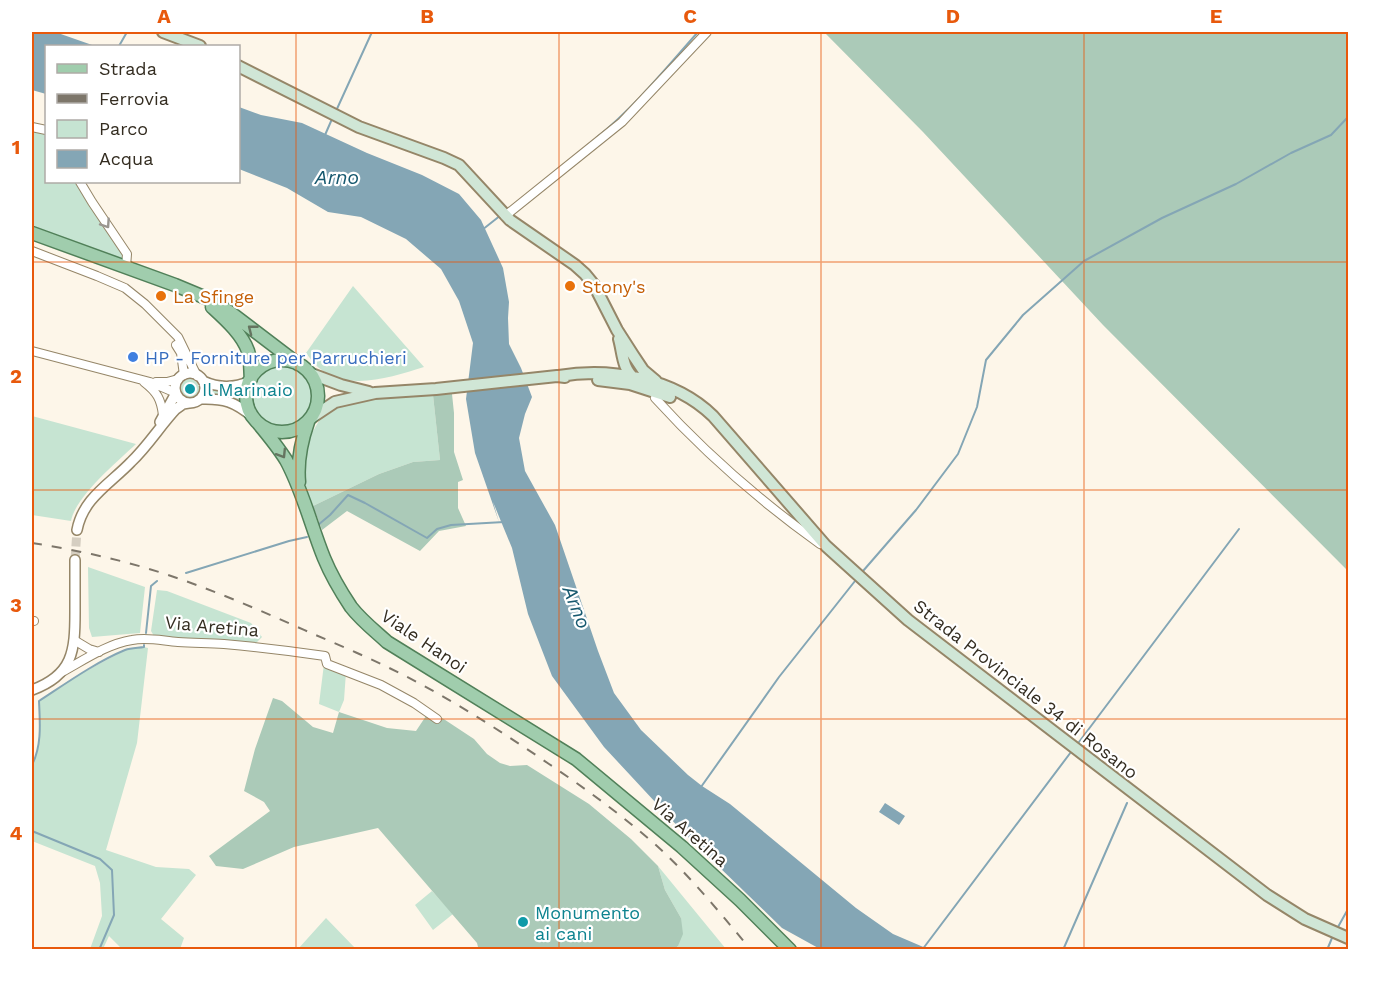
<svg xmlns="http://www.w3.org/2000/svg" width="1380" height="981" font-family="'Work Sans',sans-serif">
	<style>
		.green { fill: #c6e4d2 }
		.forest { fill: #abcab8 }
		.water { fill: #84a6b5 }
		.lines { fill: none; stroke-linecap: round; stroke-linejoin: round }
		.stream { stroke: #84a6b5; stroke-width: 2 }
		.tertiary-tunnel { stroke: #d5cec1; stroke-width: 9; stroke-dasharray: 9 4.5; stroke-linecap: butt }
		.minor-casing { stroke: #958668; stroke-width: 10 }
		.tertiary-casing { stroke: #958668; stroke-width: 12 }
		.secondary-casing { stroke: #958668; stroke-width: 14 }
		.primary-casing { stroke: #518059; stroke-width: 15 }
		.minor { stroke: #fff; stroke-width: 8 }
		.tertiary { stroke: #fff; stroke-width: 9 }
		.secondary { stroke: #d0e6d6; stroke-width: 10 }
		.primary { stroke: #a0cdad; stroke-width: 12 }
		.rail { stroke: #7d766a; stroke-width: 2; stroke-dasharray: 10 10; stroke-linecap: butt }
		.oneway { stroke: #9a9690 }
		.oneway2 { stroke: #657560 }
		.grid { fill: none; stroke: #e8590c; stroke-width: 1.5; stroke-opacity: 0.55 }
		.food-dot { fill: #e8710a; stroke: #fff; stroke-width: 2 }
		.shop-dot { fill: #3f7fe0; stroke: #fff; stroke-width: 2 }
		.culture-dot { fill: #0f9aa8; stroke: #fff; stroke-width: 2 }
		.labels { text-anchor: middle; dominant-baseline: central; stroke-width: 4.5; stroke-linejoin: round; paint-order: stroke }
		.food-label { font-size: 18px; fill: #c56008; stroke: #fff; text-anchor: start }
		.shop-label { font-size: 18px; fill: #366cbe; stroke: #fff; text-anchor: start }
		.culture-label { font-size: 18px; fill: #0d838f; stroke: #fff; text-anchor: start }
		.street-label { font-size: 18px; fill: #342d21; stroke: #fff }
		.water-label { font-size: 20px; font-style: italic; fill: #17596f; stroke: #fff }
		.neatline { fill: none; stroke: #e8590c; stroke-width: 2 }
		.grid-label { font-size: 20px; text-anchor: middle; font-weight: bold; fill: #e8590c }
	</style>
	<rect width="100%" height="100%" fill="#fdf6e9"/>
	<!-- green -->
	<path class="green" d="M32,130L46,133V182H77L123,254L122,259L32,226Z
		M353,286L424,367C392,377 348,392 319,368C314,364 310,358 306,353Z
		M252 396a30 30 0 1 1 60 0a30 30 0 1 1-60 0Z
		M181 388a9 9 0 1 1 18 0a9 9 0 1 1-18 0Z
		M209,387L240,388V403L208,396Z
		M433,395L440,460L413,462L379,474L313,506L307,491L302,467L308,440L320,419L342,404L369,399Z
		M32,416L136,444C118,461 75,497 71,521L32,515Z
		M88,567L145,587L140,633L92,637L89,628Z
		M157,590L167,591L251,623L262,637L255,644L154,636L151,631Z
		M144,647L148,648L137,743L106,850L156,867L189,869L196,875L161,919L184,938L180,949H121V948L109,936L103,949H90L102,916L100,883L95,866L32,841V765C42,745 40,723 39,701L73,678L127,649Z
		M324,664L346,672L344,700L339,712L319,704Z
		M658,866L726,949H674L678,946L681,918L665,890Z
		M432,891L453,914L433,930L415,905Z
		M326,918L356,949H298Z"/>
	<!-- forest -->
	<path class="forest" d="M824,32H1348V571L1103,325L923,132Z
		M452,394L454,413V452L463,480L458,482V508L466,526L439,531L420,551L347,511L322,530L313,506L379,474L413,462L440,460L433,395Z
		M273,698L282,701L313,727L333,733L339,712L387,728L416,731L430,710L474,739L487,754L500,763L510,766L527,765L589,804L631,839L658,866L665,890L681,918L683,934L678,946L674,949H469L478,947L477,943L378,828L294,847L243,869L216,866L209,856L270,811L264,802L244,791L255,749Z"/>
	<!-- water -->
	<path class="water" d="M32,32H55L95,46H46V94L32,90Z
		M239,107L261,115L302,123L367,153L422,175L459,194L481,220L503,268L509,302L508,318L509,344L521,368L532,397L525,414L519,438L525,471L555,525L598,651L614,693L641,730L688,775L702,786L730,804L856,908L893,934L928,949H820L782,928L683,832L604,747L552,676L528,614L512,548L493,502L499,522L475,453L466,399L473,343L459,301L441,269L406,239L361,217L328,212L287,188L239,169Z
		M885,803L905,816L899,825L879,812Z"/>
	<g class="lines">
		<!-- stream -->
		<path class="stream" d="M119,46L127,32
			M336,111L372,32
			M325,135L332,119
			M596,138C635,107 666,68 698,32
			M482,230L501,215
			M318,525L330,515L348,495L365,503L427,538L437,529L451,525L504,522
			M863,571L916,510L958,454L977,407L986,360L1023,315L1084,261L1162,218L1236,184L1291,153L1331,135L1348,117
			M186,573L289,541L307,537
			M146,633L151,586L157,581
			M1079,742L1239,529
			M32,765C42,745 40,723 39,701C65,684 96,662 125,650C131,648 138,648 144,647V645
			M701,787L779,677L855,581
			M32,831L100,859L112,870L114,915L99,950
			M1338,927L1348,909
			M922,950L1071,752
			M1063,950L1127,803
			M1327,950L1332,938"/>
		<!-- tertiary-tunnel -->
		<path class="tertiary-tunnel" d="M75,560L77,530"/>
		<defs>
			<path id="minor" d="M32,127L46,130
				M80,182L92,202L127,254L126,267
				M505,216L622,122L707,32
				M32,251L97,276L125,288L145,304L178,337L197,376
				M176,345L181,353L184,375
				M32,351L150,382L176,393
				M144,382C157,392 161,399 163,415
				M156,382H167L178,379
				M655,398C705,453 760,501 820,544
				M32,621H34
				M74,640L89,649L99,652
				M62,672C84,660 107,644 132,640C148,637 163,641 178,642C194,643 209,643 224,644C258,647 292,651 325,656L327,664L381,685L414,703L437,719"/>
			<path id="tertiary" d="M175 388a15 15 0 1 1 30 0a15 15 0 1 1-30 0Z
				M203,381C218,388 235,388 250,381
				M200,399C224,398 235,402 253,417
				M160,422L176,393
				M77,530C83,498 110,484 131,462C148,446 160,426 176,409L183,404L189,403
				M32,690C73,675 75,651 75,612C75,595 75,577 75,560"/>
			<path id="secondary" d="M163,32L200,46
				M238,66L359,127L444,158L459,165L510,220L575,265L585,274L594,285L617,330L633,355L643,370L656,381
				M619,339C623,353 622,369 635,379
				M309,373L341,385L369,392
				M559,376C610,367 674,378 713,416L826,546L908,620L1267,895L1305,919L1348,938
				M598,380L630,384L670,397
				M311,418L335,402L375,393L436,389L557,376L565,377"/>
			<path id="primary" d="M32,233L175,285L211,300L231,313L298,364
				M212,307C225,319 242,334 248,351C251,360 250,370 251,379
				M246 396a36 36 0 1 1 72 0a36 36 0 1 1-72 0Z
				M258,423C268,435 278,447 286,460C303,491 311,526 324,558C331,575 341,592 351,607C361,620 375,631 387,642L576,759L682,847L740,900L790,950
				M299,482C297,460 301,442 308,422"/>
		</defs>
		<!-- minor casing -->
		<use href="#minor" class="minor-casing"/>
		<!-- tertiary casing -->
		<use href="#tertiary" class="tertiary-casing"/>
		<!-- secondary casing -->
		<use href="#secondary" class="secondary-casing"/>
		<!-- primary casing -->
		<use href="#primary" class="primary-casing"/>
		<!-- minor -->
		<use href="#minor" class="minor"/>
		<!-- tertiary -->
		<use href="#tertiary" class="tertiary"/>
		<!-- secondary -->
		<use href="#secondary" class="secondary"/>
		<!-- primary -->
		<use href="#primary" class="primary"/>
		<!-- rail -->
		<path class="rail" d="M32,543C70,549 109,557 146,568C203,585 257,609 311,633C334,643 358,653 381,664C440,692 495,727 549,764C586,789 623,816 657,846C691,877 721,914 751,950"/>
	</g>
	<!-- one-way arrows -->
	<defs><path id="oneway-chevron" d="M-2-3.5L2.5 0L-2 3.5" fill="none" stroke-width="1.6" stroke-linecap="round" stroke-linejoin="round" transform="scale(1.5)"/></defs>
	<use class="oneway" href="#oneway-chevron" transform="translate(106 224) rotate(56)"/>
	<g class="oneway2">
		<use href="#oneway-chevron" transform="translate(252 329) rotate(-142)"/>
		<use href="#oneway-chevron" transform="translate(282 454) rotate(58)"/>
	</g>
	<!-- grid -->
	<path class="grid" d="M296,32V950M559,32V950M821,32V950M1084,32V950M32,262H1348M32,490H1348M32,719H1348"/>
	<!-- markers -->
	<g class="food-dot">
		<circle cx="570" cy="286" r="6"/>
		<circle cx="161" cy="296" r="6"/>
	</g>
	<circle class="shop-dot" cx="133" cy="357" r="6"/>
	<g class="culture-dot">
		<circle cx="190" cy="389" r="6"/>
		<circle cx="523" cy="922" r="6"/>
	</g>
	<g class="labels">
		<!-- food labels -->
		<g class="food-label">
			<text x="582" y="286">Stony's</text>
			<text x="173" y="296">La Sfinge</text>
		</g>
		<!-- shop labels -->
		<g class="shop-label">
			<text x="145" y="357">HP - Forniture per Parruchieri</text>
		</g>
		<!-- culture labels -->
		<g class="culture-label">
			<text x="202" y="389">Il Marinaio</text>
			<text x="535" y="912">Monumento<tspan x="535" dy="21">ai cani</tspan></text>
		</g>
		<!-- street labels -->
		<g class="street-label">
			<text transform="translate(212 626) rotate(5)">Via Aretina</text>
			<text transform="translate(424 641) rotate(34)">Viale Hanoi</text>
			<text transform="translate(1026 689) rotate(38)">Strada Provinciale 34 di Rosano</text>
			<text transform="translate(690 832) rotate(41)">Via Aretina</text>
		</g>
		<!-- water labels -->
		<g class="water-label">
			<text x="337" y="177">Arno</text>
			<text transform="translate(577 607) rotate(68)">Arno</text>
		</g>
	</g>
	<!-- border -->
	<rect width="1380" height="981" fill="none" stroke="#ffffff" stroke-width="66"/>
	<!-- legend -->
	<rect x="45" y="45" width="195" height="138" fill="#ffffff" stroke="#aeaba6" stroke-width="1.5"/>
	<rect x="57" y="64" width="30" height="9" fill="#a0cdad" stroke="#aeaba6" stroke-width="1.5"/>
	<text x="99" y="75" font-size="18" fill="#342d21">Strada</text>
	<rect x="57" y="94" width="30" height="9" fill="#7d766a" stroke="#aeaba6" stroke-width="1.5"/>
	<text x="99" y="105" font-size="18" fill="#342d21">Ferrovia</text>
	<rect x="57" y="120" width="30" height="18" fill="#c6e4d2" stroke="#aeaba6" stroke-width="1.5"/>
	<text x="99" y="135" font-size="18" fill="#342d21">Parco</text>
	<rect x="57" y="150" width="30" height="18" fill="#84a6b5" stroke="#aeaba6" stroke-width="1.5"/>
	<text x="99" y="165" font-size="18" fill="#342d21">Acqua</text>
	<rect x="33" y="33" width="1314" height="915" class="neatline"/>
	<g class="grid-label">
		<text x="164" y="23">A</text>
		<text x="427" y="23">B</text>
		<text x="690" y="23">C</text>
		<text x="953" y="23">D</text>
		<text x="1216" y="23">E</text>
		<text x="16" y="154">1</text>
		<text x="16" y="383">2</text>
		<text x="16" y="612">3</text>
		<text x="16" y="840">4</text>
	</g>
</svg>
